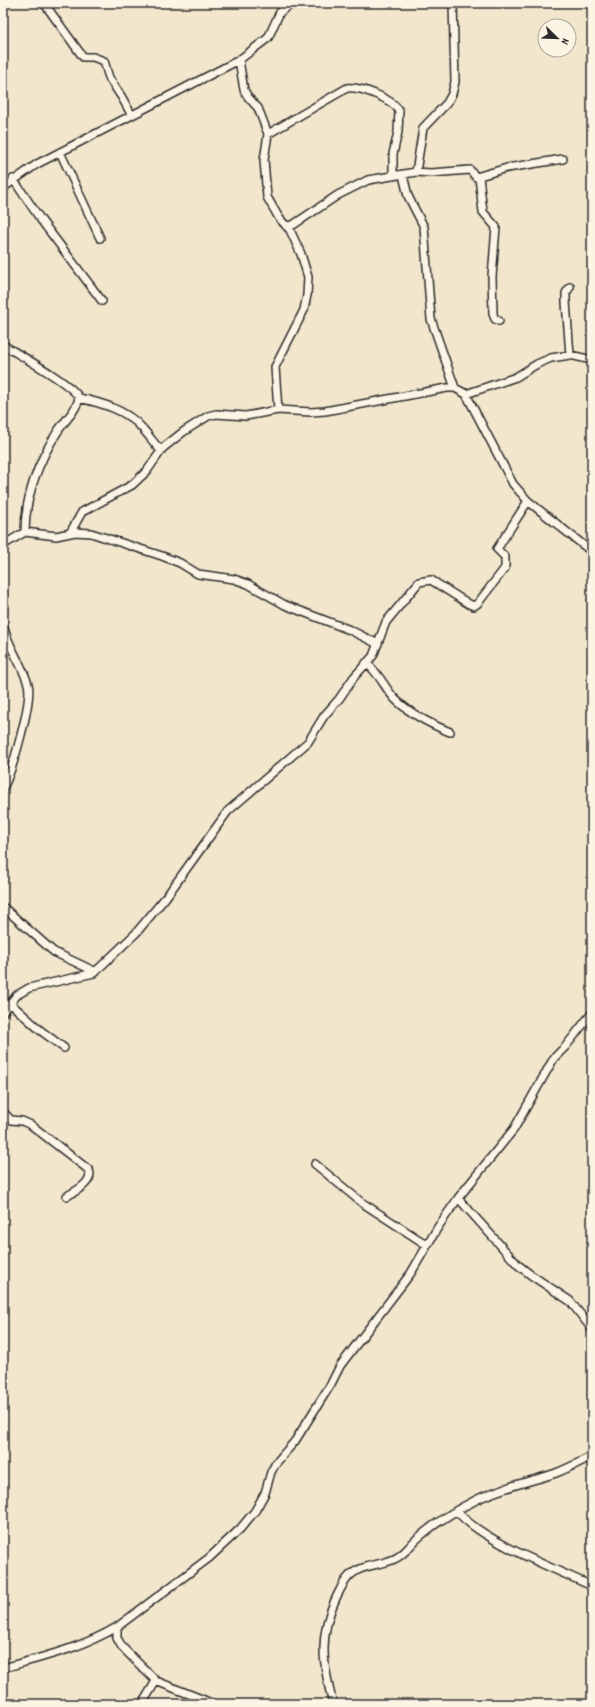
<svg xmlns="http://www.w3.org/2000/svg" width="595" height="1707" font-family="Dekko,sans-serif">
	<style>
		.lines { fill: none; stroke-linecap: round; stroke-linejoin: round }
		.street-casing { stroke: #2b2b2b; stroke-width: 10 }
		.street { stroke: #fcf5e5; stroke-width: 7 }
	</style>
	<rect width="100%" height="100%" fill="#f2e6cc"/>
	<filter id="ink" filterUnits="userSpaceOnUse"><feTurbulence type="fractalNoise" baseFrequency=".025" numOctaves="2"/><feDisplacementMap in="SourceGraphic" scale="8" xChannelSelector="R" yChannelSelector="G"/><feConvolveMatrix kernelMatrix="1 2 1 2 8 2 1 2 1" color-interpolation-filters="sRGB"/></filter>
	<g filter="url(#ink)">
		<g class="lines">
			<defs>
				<path id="street" d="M44,3L83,57H93L104,61C106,66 108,78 111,81C119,92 125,102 131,114
					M239,60L244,90L248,97L258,108L268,134L264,160L267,197L279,218L290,230L301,254L308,277L307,295L304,310L275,367L278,410
					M268,134L347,88C360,86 393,99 399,111L398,132L393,154V176
					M60,152L100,238
					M416,172L423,128L447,103L452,94L455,82L453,3
					M403,175L408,196L424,227L431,319L455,388
					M479,177L483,212L496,227L492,277L493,314L495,319L499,321
					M13,179L41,220L102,301
					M3,188L37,164L239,60L268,38L280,12L293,3
					M286,226L293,225L338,195L368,180L416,172L431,173L470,170L476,177L507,168L563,159
					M3,345C18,354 74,385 79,398C77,410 65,420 58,431C39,460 25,496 25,532
					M570,355L566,302V293L570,287
					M79,398C102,403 127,410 143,429C149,436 155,444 161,451
					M528,501L592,552
					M70,533L82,512L132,485L147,471L163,448L183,432L208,416L216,414L246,416L278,410L311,412L325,411L447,388H455L466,394
					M3,545L25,532L56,536L75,532L91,533L162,556L180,563L198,574L234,579L248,584L285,605L350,630L378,644
					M3,594V611
					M3,624C7,646 22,663 28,684C33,700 12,772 3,788
					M366,663C379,672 385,689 396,700C412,715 430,724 450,732
					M3,907L54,952L96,972
					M11,1004L40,1030L64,1048
					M3,1012L17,995L29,988L94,973L136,933L166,897L228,811L308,742L324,716L339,699L354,677L373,656L386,622L419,582L431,580L469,604L474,606L478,603L505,568V557L497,549L528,501L513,484L466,394L516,377L537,364L551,358L570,355L592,360
					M3,1112L11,1120L22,1121L31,1125L89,1170C94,1182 76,1191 67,1196
					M315,1164L361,1202L427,1245
					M458,1198L518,1265L531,1275L570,1301L592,1329
					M457,1511C480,1540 557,1570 592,1586
					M117,1627V1638L122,1647L156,1681L214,1704
					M3,1668C42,1657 82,1648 117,1627L209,1558L240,1529L255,1511L265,1493L271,1472L276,1463L295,1441L331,1384L340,1366L411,1273L438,1227L459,1197L514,1129L554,1058L566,1046L592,1013
					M142,1704L156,1681
					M333,1704C323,1665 318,1636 336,1598C340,1590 345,1578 353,1573C366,1563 384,1566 398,1557C406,1552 411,1544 418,1538C435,1523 456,1510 476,1500C501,1487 530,1482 556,1473C569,1468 580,1462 592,1456"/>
			</defs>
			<!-- street casing -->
			<use href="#street" class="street-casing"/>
			<!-- street -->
			<use href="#street" class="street"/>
		</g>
	</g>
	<!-- margin -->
	<rect width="595" height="1707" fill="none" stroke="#fcf5e5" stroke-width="16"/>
	<rect x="8" y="8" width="579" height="1691" fill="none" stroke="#2b2b2b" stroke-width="1.5" filter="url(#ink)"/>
	<!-- north arrow -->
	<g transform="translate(557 38) rotate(113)"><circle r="19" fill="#fcf5e5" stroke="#a8a49b"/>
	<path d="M0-3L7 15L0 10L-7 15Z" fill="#2b2b2b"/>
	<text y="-6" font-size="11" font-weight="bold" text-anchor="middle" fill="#2b2b2b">N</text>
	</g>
</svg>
